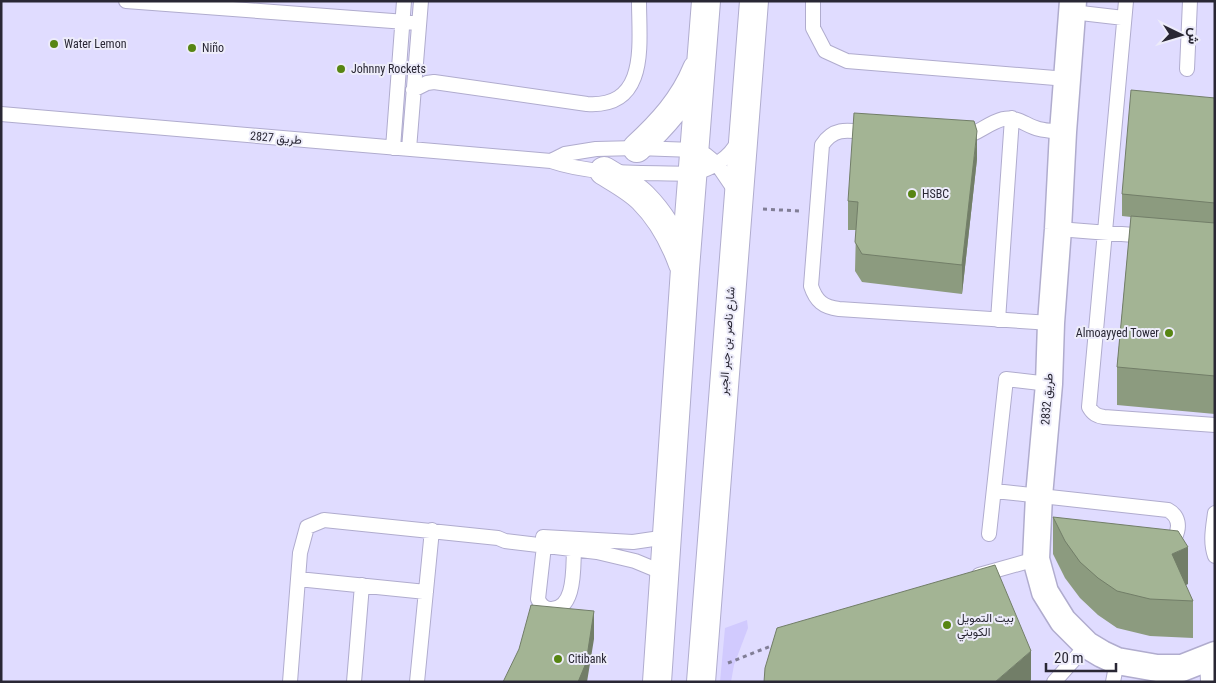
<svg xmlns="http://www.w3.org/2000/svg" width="1216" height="683" font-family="'Roboto Condensed',Vazirmatn,sans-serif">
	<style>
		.grass { fill: #d1cafe }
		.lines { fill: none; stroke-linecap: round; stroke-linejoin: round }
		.service-casing { stroke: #b0acce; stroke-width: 16 }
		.minor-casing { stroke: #b0acce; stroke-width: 29 }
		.secondary-casing { stroke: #b0acce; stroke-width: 30 }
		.path { stroke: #817e96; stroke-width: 3; stroke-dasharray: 4 4; stroke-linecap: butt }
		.service { stroke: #fff; stroke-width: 14 }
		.minor { stroke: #fff; stroke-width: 26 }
		.secondary { stroke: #fff; stroke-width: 28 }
		.wall { fill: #8c9b7f }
		.shaded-wall { fill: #727e68 }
		.building { fill: #a3b494; stroke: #727e68 }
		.poi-dot { fill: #578513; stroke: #edecfa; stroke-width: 2 }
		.labels { text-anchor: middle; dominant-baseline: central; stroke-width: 4; stroke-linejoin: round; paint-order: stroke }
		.poi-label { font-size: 12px; fill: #292734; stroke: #edecfa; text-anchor: start }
		.street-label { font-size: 12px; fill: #292734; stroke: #edecfa }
	</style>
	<rect width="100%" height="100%" fill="#e0dcff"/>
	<!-- grass -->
	<path class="grass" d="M747,620L748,628L734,665L731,682H720L725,628Z"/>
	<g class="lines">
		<defs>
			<path id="service" d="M126,1L419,23
				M813,1V28L825,51L847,61L1067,79
				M1126,1L1089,407C1093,414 1097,416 1104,417L1215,425
				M1072,12L1124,18
				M1187,69L1190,1
				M413,90L427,83L434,82L587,104C649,108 639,44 639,1
				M1,114L551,161C595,176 646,172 692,174C713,168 729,159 739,140
				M872,133C851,131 835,125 822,145L811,286C816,301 823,307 839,309L1051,323
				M960,138C976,136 987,123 1003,119C1018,116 1026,126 1039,129C1047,131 1055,131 1063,132
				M393,148L404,1
				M409,149L421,1
				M551,161L565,154L596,149L637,148L694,150L706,155L717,164L736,192
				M1058,229L1147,236
				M998,320L1012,118
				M995,491L1168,510C1179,516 1180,527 1175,537L1165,541
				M1215,513C1213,528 1210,542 1215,556
				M989,534L1006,379L1049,384
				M543,537L633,542L667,537
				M544,546L538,599C540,604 543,608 549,609C576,612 573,567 574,549
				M979,575L1036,559
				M298,579L426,592
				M1207,658L1208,682
				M290,682L300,553L307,527L324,520L498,538L505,541L597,552L635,561L664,573
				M354,682L362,585
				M417,682L432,530
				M1054,682L1087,645
				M1113,682L1117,661"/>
			<path id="minor" d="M1073,1L1063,132L1058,229L1051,323L1049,384L1039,496L1036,559L1045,592L1063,621L1087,645L1102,654L1117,661L1157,668H1182L1215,655"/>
			<path id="secondary" d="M637,148C662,125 684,101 697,69
				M604,171C617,179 632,187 643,198C662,217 674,239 683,264
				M657,682L685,269L706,1
				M701,682L754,1"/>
		</defs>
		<!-- service casing -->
		<use href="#service" class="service-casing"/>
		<!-- minor casing -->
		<use href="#minor" class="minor-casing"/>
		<!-- secondary casing -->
		<use href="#secondary" class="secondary-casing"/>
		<!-- path -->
		<path class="path" d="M763,209L799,211
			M728,663L776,644"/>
		<!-- service -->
		<use href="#service" class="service"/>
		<!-- minor -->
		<use href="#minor" class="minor"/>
		<!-- secondary -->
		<use href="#secondary" class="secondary"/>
	</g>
	<!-- wall -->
	<path class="wall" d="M1215,98V414L1117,405V367L1131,217L1122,216V194Z
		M977,159L962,294L862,282L855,271L856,230H848V201Z
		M1053,517L1188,584L1185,585L1193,601V638L1150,636L1117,628L1098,615L1080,598L1065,578L1053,554Z"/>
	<!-- shaded-wall -->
	<path class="shaded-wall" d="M977,131V159L962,294V265Z
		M1188,547V584L1172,591V554Z
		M594,611V639L587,682H578Z
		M1031,651V680L1029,682H995Z"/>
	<!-- building -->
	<path class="building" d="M1131,90L1215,98V203L1122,194Z
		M854,113L974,121L977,131L962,265L862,254L855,242L858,202L848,201Z
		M1131,216L1215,223V376L1117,367Z
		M1053,517L1178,531L1188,547L1172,554L1193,601L1150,599L1117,591L1098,578L1080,562L1065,541Z
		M995,565L1031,651L995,682H764L765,668L777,628Z
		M531,605L594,611L586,663L578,682H503L519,649Z"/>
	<!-- markers -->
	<g class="poi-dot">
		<circle cx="54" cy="44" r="5"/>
		<circle cx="192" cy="48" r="5"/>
		<circle cx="341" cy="69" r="5"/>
		<circle cx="912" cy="194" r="5"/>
		<circle cx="1169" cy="333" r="5"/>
		<circle cx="947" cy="625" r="5"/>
		<circle cx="558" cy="659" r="5"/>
	</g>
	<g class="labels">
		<!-- poi labels -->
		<g class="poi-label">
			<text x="64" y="44">Water Lemon</text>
			<text x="202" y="48">Niño</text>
			<text x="351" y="69">Johnny Rockets</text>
			<text x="922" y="194">HSBC</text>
			<text x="1159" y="333" text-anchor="end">Almoayyed Tower</text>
			<text x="957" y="618">بيت التمويل<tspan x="957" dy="14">الكويتي</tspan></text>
			<text x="568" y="659">Citibank</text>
		</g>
		<!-- street labels -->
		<g class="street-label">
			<text transform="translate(276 138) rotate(5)">طريق 2827</text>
			<text transform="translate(727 341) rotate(-86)">شارع ناصر بن جبر الجبر</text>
			<text transform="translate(1047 399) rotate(-86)">طريق 2832</text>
		</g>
	</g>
	<!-- border -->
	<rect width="1216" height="683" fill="none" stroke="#292734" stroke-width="5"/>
	<!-- north arrow -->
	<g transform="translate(1181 35) rotate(95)" stroke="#edecfa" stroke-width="4" paint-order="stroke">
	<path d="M0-4L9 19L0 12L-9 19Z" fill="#292734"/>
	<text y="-8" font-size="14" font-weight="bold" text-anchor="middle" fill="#292734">ش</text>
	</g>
	<!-- scale -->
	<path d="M1046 663v8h70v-8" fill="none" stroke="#292734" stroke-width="2.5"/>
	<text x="1054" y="663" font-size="15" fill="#292734" stroke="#edecfa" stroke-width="4" paint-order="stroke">20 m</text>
</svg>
